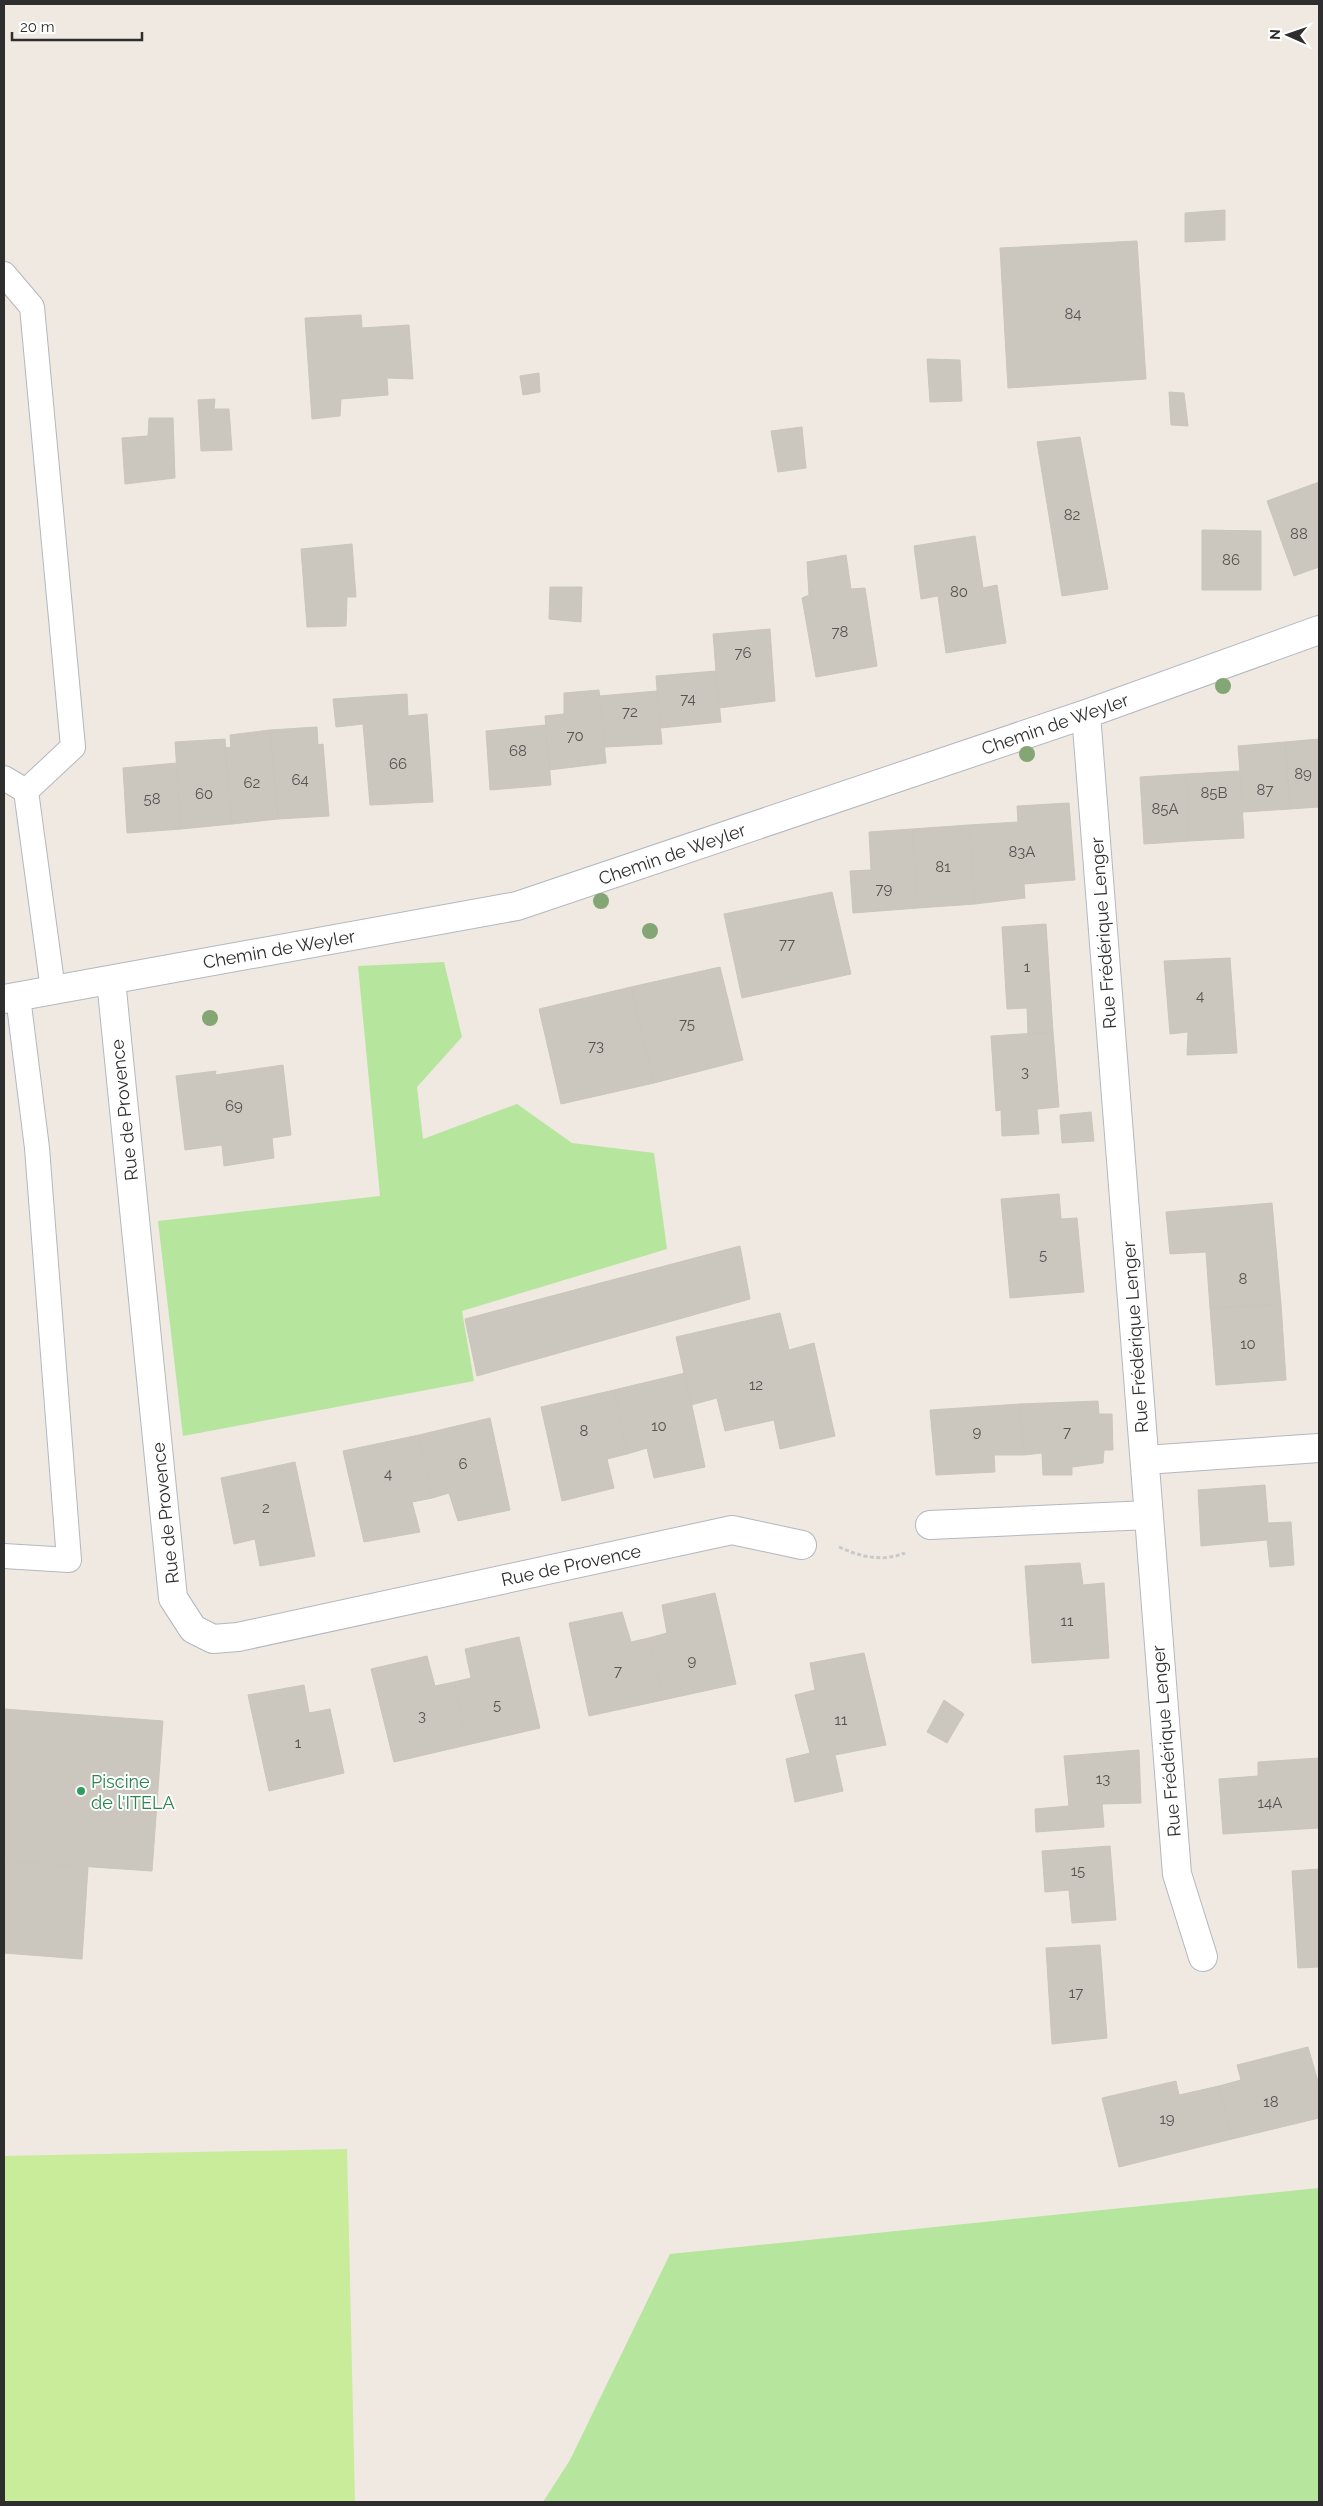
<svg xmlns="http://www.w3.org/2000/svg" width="1323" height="2506" font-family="Raleway,sans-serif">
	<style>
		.green { fill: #b6e59e }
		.pitch { fill: #c9ec9a }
		.building { fill: #cbc7bf; stroke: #cbc5ba }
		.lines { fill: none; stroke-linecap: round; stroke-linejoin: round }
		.lane-casing { stroke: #b4b7c1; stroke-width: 26 }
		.street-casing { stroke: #b4b7c1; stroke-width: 30 }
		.path { stroke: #c9c9c9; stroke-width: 3; stroke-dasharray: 4 2.5; stroke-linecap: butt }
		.lane { stroke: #fff; stroke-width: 24 }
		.street { stroke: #fff; stroke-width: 28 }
		.tree { fill: #84a574 }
		.leisure-dot { fill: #2e9e5b; stroke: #fff; stroke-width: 2 }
		.labels { text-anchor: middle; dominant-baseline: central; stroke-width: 4; stroke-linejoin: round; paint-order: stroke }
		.number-label { font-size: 15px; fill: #555452 }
		.street-label { font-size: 18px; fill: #2e2e2e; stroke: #fff }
		.leisure-label { font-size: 18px; fill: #27864d; stroke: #fff; text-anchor: start }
	</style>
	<rect width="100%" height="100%" fill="#efe9e1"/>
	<!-- green -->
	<path class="green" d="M444,962L462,1037L417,1087L423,1139L517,1104L572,1143L654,1153L667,1249L462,1311L474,1381L183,1436L158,1221L380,1196L358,966Z
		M1319,2188V2502H543L570,2460L670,2254Z"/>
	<!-- pitch -->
	<path class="pitch" d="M347,2149L355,2502H4V2156Z"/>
	<!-- building -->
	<path class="building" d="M1225,210V240L1185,242V213Z
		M1137,241L1146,379L1008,388L1000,248Z
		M361,315L362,328L409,325L413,379L387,378L388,395L341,399L340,416L312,419L305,318Z
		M927,359L960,360L962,401L930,402Z
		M539,373L540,392L523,395L520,376Z
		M1169,392L1184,393L1188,426L1171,425Z
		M215,399L214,409H229L232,450L201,451L198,400Z
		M149,418H173L175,478L125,484L122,438L148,436Z
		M802,427L806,468L778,472L771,431Z
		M1080,437L1108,589L1062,596L1037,442Z
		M1319,482V567L1294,576L1267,501Z
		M1202,530L1261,531V590H1202Z
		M975,536L983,588L997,585L1006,643L946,653L938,596L921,599L914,546Z
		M352,544L356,597H347L346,626L307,627L301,549Z
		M846,555L851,589L865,588L877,666L816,677L802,598L809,595L807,562Z
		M550,587H582L581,622L549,619Z
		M770,629L775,701L719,708L713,634Z
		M716,671L721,722L660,728L656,676Z
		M599,690L606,763L549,770L545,716L564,714V693Z
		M657,691L662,744L605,747L599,696Z
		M407,694L408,716L427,714L433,802L370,805L363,724L336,727L333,699Z
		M546,725L551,785L490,790L486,731Z
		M317,727L318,745L323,744L329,816L278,819L270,730Z
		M270,730L278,819L232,824L225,748L231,747L230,735Z
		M225,739L232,824L181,829L175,742Z
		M1319,739V807L1290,809L1285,742Z
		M1285,742L1290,809L1243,812L1238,746Z
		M177,763L181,829L127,833L123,768Z
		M1240,771L1244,838L1189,841L1186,774Z
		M1186,774L1189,841L1144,844L1140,777Z
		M1069,803L1075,880L1024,884L1025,898L975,904L969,825L1018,822L1017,806Z
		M969,825L975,904L918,908L912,829Z
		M912,829L918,908L853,913L850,871L871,870L869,832Z
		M832,892L851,974L742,998L724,914Z
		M1046,924L1053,1032L1028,1034L1027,1008L1007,1009L1002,927Z
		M1230,958L1237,1053L1187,1055L1188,1032L1170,1034L1164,961Z
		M720,967L743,1060L654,1083L631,987Z
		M631,987L654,1083L561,1104L539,1009Z
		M1053,1032L1059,1107L1037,1109L1039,1134L1002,1136L1001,1110L996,1111L991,1036Z
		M283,1065L291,1135L272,1138L274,1158L224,1166L222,1145L185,1150L176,1076L216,1071L215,1075Z
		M1091,1112L1094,1141L1062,1143L1060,1115Z
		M1059,1194L1061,1219L1077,1218L1084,1292L1010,1298L1001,1199Z
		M1272,1203L1281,1304L1210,1308L1206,1252L1170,1254L1166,1212Z
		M740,1246L750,1299L477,1376L465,1319Z
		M1281,1304L1286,1380L1216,1385L1210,1308Z
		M780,1313L789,1350L814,1343L835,1436L780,1449L774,1420L725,1431L717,1398L691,1405L676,1337Z
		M685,1373L705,1467L654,1478L647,1448L627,1454L614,1390Z
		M614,1390L627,1454L607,1459L614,1488L562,1501L541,1407Z
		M1098,1401L1099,1414H1112L1113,1450H1104L1103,1463L1072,1467V1475H1043L1042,1453L1024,1455L1020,1404Z
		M1020,1404L1024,1455H994L995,1472L936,1475L930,1410Z
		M490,1418L510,1510L458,1521L449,1493L432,1498L419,1435Z
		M419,1435L432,1498L412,1502L420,1532L364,1542L343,1451Z
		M295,1462L315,1556L260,1566L255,1539L234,1544L221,1478Z
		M1265,1485L1268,1523L1291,1522L1294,1565L1270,1567L1267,1540L1201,1546L1198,1490Z
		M1080,1563L1083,1585L1104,1583L1109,1658L1032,1663L1025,1566Z
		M715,1593L736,1684L663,1700L649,1638L667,1633L662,1605Z
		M622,1612L631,1642L649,1638L663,1700L589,1716L569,1623Z
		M519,1637L540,1728L467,1745L454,1682L471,1678L465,1649Z
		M864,1653L886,1745L835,1755L843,1791L795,1802L786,1759L810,1753L795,1695L815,1690L810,1663Z
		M427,1656L435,1686L454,1682L467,1745L394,1762L371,1669Z
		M304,1685L309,1713L330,1709L344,1773L269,1791L248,1695Z
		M944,1700L964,1714L947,1743L927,1732Z
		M4,1709L163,1721L152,1871L4,1861Z
		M1139,1750L1141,1803L1102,1804L1104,1827L1036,1832L1035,1809L1069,1806L1064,1756Z
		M1319,1758V1828L1223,1834L1219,1779L1258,1776V1762Z
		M1110,1846L1116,1920L1072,1923L1069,1890L1045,1892L1042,1851Z
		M4,1861L88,1867L82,1959L4,1953Z
		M1319,1869V1967L1298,1968L1292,1871Z
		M1100,1945L1107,2038L1052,2044L1046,1948Z
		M1308,2047L1319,2085V2118L1232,2139L1219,2086L1241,2080L1237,2065Z
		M1176,2081L1179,2095L1219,2086L1232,2139L1119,2167L1102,2098Z"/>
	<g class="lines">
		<defs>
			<path id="lane" d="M4,274L32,307L73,747L26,791
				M4,778L26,791L53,990
				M4,1556L69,1560L37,1148L18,997"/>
			<path id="street" d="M1086,714L1177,1874L1203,1957
				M111,980L173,1598L193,1629L213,1639L238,1637L732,1530L802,1545
				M4,999L517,906L1086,714L1319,630
				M1145,1460L1319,1448
				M930,1525L1148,1515"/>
		</defs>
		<!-- lane casing -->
		<use href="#lane" class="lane-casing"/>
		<!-- street casing -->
		<use href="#street" class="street-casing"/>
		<!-- path -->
		<path class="path" d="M839,1547C861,1557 882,1562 905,1553"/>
		<!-- lane -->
		<use href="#lane" class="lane"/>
		<!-- street -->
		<use href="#street" class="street"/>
	</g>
	<!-- trees -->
	<g class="tree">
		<circle cx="1223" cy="686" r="8"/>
		<circle cx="1027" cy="754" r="8"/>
		<circle cx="601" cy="901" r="8"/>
		<circle cx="650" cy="931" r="8"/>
		<circle cx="210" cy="1018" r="8"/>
	</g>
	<!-- markers -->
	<circle class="leisure-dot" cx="81" cy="1791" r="5"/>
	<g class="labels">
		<!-- number labels -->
		<g class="number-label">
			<text x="1073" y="314">84</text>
			<text x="1072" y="515">82</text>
			<text x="1299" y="534">88</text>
			<text x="1231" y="560">86</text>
			<text x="959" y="592">80</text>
			<text x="840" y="632">78</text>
			<text x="743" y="653">76</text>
			<text x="688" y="699">74</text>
			<text x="630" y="712">72</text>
			<text x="575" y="736">70</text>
			<text x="518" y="751">68</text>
			<text x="398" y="764">66</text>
			<text x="1303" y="774">89</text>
			<text x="300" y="780">64</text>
			<text x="252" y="783">62</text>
			<text x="1265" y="790">87</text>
			<text x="1214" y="793">85B</text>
			<text x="204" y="794">60</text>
			<text x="152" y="799">58</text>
			<text x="1165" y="809">85A</text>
			<text x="1022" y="852">83A</text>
			<text x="943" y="867">81</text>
			<text x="884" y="889">79</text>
			<text x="787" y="944">77</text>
			<text x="1027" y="967">1</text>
			<text x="1200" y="996">4</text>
			<text x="687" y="1024">75</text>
			<text x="596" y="1046">73</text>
			<text x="1025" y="1072">3</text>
			<text x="234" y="1106">69</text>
			<text x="1043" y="1255">5</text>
			<text x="1243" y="1279">8</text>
			<text x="1248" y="1344">10</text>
			<text x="756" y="1385">12</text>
			<text x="659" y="1426">10</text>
			<text x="584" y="1431">8</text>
			<text x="977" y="1432">9</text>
			<text x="1067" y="1432">7</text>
			<text x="463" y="1464">6</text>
			<text x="388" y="1474">4</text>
			<text x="266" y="1508">2</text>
			<text x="1067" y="1621">11</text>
			<text x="692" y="1661">9</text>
			<text x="618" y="1671">7</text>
			<text x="497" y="1705">5</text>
			<text x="422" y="1716">3</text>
			<text x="841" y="1720">11</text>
			<text x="298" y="1743">1</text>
			<text x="1103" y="1779">13</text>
			<text x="1270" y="1803">14A</text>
			<text x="1078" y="1871">15</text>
			<text x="1076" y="1993">17</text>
			<text x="1271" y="2102">18</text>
			<text x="1167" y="2119">19</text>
		</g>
		<!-- street labels -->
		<g class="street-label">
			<text transform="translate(1055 724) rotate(-19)">Chemin de Weyler</text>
			<text transform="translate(672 854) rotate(-19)">Chemin de Weyler</text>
			<text transform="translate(1103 933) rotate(-94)">Rue Frédérique Lenger</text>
			<text transform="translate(279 949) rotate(-10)">Chemin de Weyler</text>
			<text transform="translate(124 1110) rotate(-96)">Rue de Provence</text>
			<text transform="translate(1135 1337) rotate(-94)">Rue Frédérique Lenger</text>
			<text transform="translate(165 1513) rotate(-96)">Rue de Provence</text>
			<text transform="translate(571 1565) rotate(-12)">Rue de Provence</text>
			<text transform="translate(1166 1741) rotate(-95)">Rue Frédérique Lenger</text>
		</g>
		<!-- leisure labels -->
		<g class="leisure-label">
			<text x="91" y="1781">Piscine<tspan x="91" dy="21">de l'ITELA</tspan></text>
		</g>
	</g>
	<!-- border -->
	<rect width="1323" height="2506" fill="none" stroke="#2e2e2e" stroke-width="10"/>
	<!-- north arrow -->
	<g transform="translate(1288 35) rotate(272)" stroke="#ffffff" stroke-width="4" paint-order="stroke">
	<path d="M0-4L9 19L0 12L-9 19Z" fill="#2e2e2e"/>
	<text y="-8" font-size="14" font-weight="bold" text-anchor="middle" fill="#2e2e2e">N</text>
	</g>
	<!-- scale -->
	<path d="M12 32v8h130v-8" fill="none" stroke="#2e2e2e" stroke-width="2.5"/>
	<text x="20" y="32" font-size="15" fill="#2e2e2e" stroke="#ffffff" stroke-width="4" paint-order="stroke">20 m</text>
</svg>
